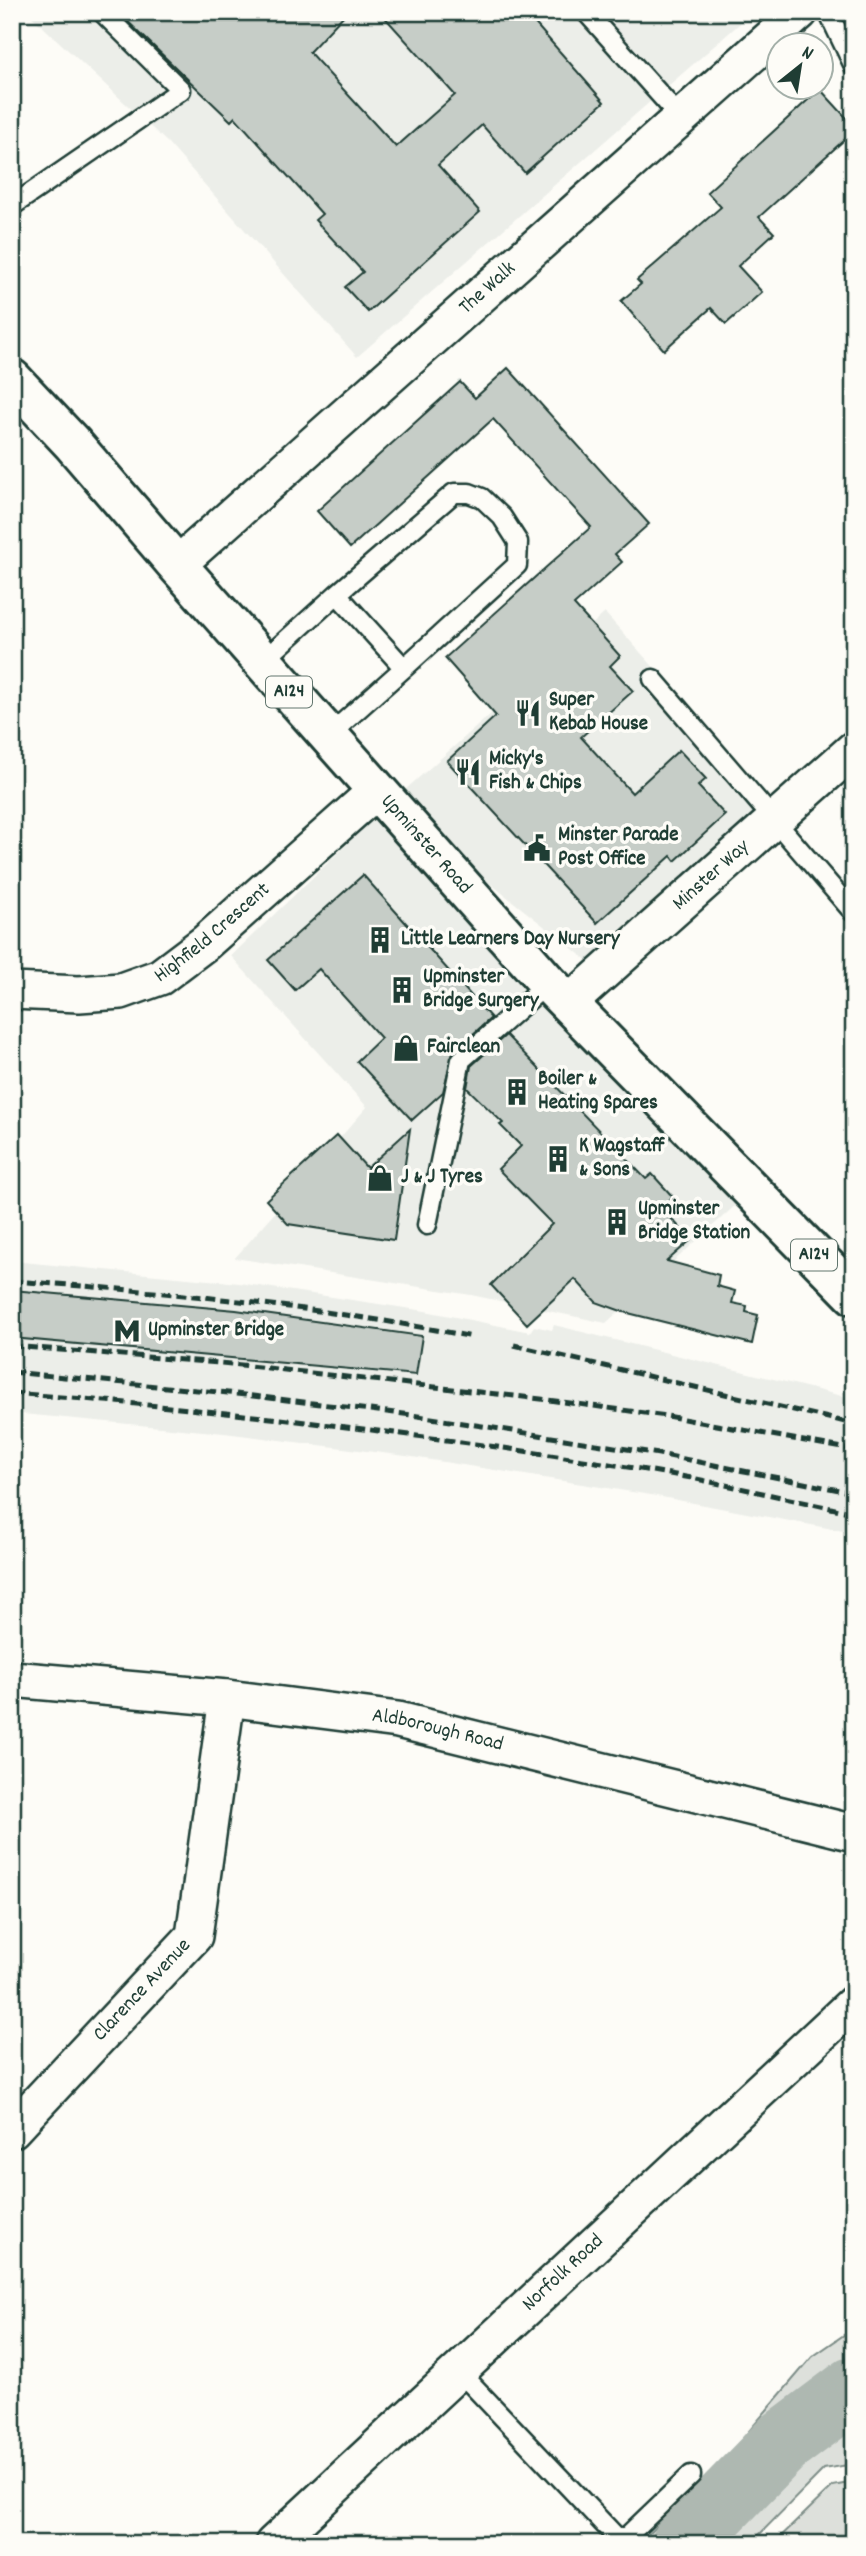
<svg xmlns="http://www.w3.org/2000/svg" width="866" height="2556" font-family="Dekko,sans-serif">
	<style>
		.built { fill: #eceee9 }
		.green { fill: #dde0db; stroke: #7e8e88; stroke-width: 2 }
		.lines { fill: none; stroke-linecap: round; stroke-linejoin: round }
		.river { stroke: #aeb8b1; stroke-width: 65 }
		.building { fill: #c6cdc7; stroke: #1f3d34; stroke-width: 2 }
		.lane-casing { stroke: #1f3d34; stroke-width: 23 }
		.street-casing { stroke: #1f3d34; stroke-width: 40 }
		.primary-casing { stroke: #1f3d34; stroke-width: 44 }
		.lane { stroke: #fdfcf7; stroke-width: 18 }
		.street { stroke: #fdfcf7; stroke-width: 35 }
		.primary { stroke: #fdfcf7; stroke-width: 38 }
		.rail { stroke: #1f3d34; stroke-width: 5; stroke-dasharray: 10 5; stroke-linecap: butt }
		.labels { text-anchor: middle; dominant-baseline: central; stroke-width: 7; stroke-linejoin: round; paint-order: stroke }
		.shield { fill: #fdfcf7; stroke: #62766e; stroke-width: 2 }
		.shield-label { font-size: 19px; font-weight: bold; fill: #1f3d34 }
		.street-label { font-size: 21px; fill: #1f3d34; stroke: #fdfcf7 }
		.poi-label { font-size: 21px; font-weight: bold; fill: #1f3d34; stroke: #fdfcf7; text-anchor: start }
	</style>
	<rect width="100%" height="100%" fill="#fdfcf7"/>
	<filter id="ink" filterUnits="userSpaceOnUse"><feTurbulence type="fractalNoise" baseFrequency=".0143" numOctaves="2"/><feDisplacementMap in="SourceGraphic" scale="14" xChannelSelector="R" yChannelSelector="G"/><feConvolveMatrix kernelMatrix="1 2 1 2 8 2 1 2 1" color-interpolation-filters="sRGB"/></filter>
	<g filter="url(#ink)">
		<!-- built -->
		<path class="built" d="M27,12H753L357,357L168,143Z
			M605,613L784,812L603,973L395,808L749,1193L606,1323L471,1295L235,1258L367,1107L231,956L389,804Z
			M12,1261L239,1283L425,1311L530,1332L534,1326L552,1330L554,1325L854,1399V1533L651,1495L406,1456L224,1433L12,1413Z"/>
		<!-- green -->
		<path class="green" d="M854,2328V2464L824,2469L750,2544H638L732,2451L812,2357Z
			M854,2482V2544H773L833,2486Z"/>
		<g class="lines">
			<!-- river -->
			<path class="river" d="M683,2544L782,2443L854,2389"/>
		</g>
		<!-- building -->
		<path class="building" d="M118,12H347L309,52L396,147L455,95L380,12H525L604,102L525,173L482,125L438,165L480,212L368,312L345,287L363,272L315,220L322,214L235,117L231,121Z
			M820,89L854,126V131L759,217L774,233L738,266L762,292L726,324L711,308L664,350L621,301L641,284L637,280L721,207L707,192Z
			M508,368L649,524L615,554L622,562L574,605L620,656L610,666L633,691L581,737L632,793L679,750L706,779L698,786L725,815L675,861L671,856L597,923L447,761L496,716L445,658L591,527L493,419L350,548L317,511L460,382L475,398Z
			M363,875L491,1018L453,1052L443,1092L412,1120L357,1061L381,1038L319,969L295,990L268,960Z
			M506,1035L646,1179L652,1174L673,1197L661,1207L691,1240L667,1261L719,1275L717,1286L735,1291L732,1303L747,1306L746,1312L758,1315L752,1344L624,1312L596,1302L575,1279L527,1324L491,1285L552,1224L498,1169L521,1146L500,1125L503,1123L467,1088L471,1066Z
			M410,1129L394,1240L288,1224L266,1200L337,1135L367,1168Z
			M12,1290L236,1310L422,1336L416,1375L12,1338Z"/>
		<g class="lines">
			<defs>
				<path id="lane" d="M586,12L680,117
					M828,12L854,66
					M12,206L181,90L102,12
					M337,594L454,493H469L482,498L502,517L518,542L517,565L404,668
					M262,662L337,594L404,668L328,736
					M653,679L854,913
					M427,1225L461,1060L548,983
					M459,2371L621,2542L691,2475"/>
				<g id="street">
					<path id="s1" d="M177,565L800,12"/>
					<path id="s2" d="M12,991L79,994L121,991L160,977L205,943L377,790"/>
					<path id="s3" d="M569,1003L854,749"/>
					<path id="s4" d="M12,1679L227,1698L398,1720L854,1833"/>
					<path id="s5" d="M12,2130L194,1936L227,1698"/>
					<path id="s6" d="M273,2544L854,2003"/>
				</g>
				<g id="primary">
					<path id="s7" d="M12,379L73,444L177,565L548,983L854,1295"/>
				</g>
			</defs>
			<!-- lane casing -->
			<use href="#lane" class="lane-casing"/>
			<!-- street casing -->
			<use href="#street" class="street-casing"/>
			<!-- primary casing -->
			<use href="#primary" class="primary-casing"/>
			<!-- lane -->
			<use href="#lane" class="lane"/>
			<!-- street -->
			<use href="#street" class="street"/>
			<!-- primary -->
			<use href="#primary" class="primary"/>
			<!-- rail -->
			<path class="rail" d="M12,1281C166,1291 322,1307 473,1337
				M514,1345L854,1424
				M12,1346L232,1364L541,1399L667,1416L854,1450
				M12,1372L228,1393L412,1415L659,1454L854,1493
				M12,1393C226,1410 440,1436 652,1471C719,1482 787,1499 854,1513"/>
		</g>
	</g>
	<!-- icons -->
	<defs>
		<symbol id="restaurant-bare" viewBox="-9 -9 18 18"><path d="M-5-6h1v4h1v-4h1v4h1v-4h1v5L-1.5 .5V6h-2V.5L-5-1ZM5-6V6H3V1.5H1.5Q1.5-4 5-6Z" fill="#1f3d34" stroke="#fdfcf7" stroke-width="2.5" paint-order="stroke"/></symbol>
		<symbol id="civic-bare" viewBox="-9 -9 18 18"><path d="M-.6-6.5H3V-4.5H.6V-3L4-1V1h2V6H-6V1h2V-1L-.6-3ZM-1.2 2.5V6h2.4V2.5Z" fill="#1f3d34" stroke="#fdfcf7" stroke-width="2.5" paint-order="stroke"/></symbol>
		<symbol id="building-bare" viewBox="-9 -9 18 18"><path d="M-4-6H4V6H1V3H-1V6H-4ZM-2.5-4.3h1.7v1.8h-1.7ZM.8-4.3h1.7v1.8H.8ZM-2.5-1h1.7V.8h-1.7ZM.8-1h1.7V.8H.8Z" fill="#1f3d34" stroke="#fdfcf7" stroke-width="2.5" paint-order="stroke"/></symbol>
		<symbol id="shop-bare" viewBox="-9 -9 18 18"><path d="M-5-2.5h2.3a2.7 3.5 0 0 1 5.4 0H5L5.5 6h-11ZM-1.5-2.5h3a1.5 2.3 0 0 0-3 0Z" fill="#1f3d34" stroke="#fdfcf7" stroke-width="2.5" paint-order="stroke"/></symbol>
		<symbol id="metro-bare" viewBox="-9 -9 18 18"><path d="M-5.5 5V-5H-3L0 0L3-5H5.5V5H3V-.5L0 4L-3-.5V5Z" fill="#1f3d34" stroke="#fdfcf7" stroke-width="2.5" paint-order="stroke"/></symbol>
	</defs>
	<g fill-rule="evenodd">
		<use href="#restaurant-bare" x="509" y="694" width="38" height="38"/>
		<use href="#restaurant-bare" x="449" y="753" width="38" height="38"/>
		<use href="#civic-bare" x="518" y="829" width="38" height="38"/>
		<use href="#building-bare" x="361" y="921" width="38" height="38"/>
		<use href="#building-bare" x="383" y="971" width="38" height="38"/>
		<use href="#shop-bare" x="387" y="1029" width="38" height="38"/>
		<use href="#building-bare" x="498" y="1073" width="38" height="38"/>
		<use href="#building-bare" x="539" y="1140" width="38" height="38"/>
		<use href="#shop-bare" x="361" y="1159" width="38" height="38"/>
		<use href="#building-bare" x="598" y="1203" width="38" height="38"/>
		<use href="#metro-bare" x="108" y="1312" width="38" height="38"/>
	</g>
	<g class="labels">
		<!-- shield labels -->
		<g class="shield">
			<rect x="266" y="676.5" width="46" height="31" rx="5"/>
			<rect x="791" y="1239.5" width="46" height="31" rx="5"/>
		</g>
		<g class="shield-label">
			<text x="289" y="692">A124</text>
			<text x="814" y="1255">A124</text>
		</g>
		<!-- street labels -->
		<g class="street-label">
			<text stroke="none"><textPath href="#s1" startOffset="416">The Walk</textPath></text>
			<text stroke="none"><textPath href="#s7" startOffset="623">Upminster Road</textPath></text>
			<text stroke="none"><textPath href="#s3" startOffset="191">Minster Way</textPath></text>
			<text stroke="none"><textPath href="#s2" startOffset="219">Highfield Crescent</textPath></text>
			<text stroke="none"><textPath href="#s4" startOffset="429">Aldborough Road</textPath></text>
			<text stroke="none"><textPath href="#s5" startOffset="191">Clarence Avenue</textPath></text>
			<text stroke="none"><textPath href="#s6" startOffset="397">Norfolk Road</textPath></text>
		</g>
		<!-- poi labels -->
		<g class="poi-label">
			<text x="549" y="701">Super<tspan x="549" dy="24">Kebab House</tspan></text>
			<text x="489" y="760">Micky's<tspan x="489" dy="24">Fish &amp; Chips</tspan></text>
			<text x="558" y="836">Minster Parade<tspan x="558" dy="24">Post Office</tspan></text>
			<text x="401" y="940">Little Learners Day Nursery</text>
			<text x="423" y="978">Upminster<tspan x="423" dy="24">Bridge Surgery</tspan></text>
			<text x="427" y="1048">Fairclean</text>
			<text x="538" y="1080">Boiler &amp;<tspan x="538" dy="24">Heating Spares</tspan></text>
			<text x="579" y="1147">K Wagstaff<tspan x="579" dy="24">&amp; Sons</tspan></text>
			<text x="401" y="1178">J &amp; J Tyres</text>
			<text x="638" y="1210">Upminster<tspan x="638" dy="24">Bridge Station</tspan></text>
			<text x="148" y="1331">Upminster Bridge</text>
		</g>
	</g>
	<!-- margin -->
	<rect width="866" height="2556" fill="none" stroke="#fdfcf7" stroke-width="42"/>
	<rect x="21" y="21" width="824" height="2514" fill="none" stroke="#1f3d34" stroke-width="2.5" filter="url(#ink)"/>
	<!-- north arrow -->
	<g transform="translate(800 66) rotate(30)"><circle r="33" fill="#fdfcf7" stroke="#a4b0a9" stroke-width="2"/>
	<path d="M0-5L12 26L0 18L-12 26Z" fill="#1f3d34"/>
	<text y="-10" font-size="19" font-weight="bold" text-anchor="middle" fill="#1f3d34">N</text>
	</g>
</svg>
